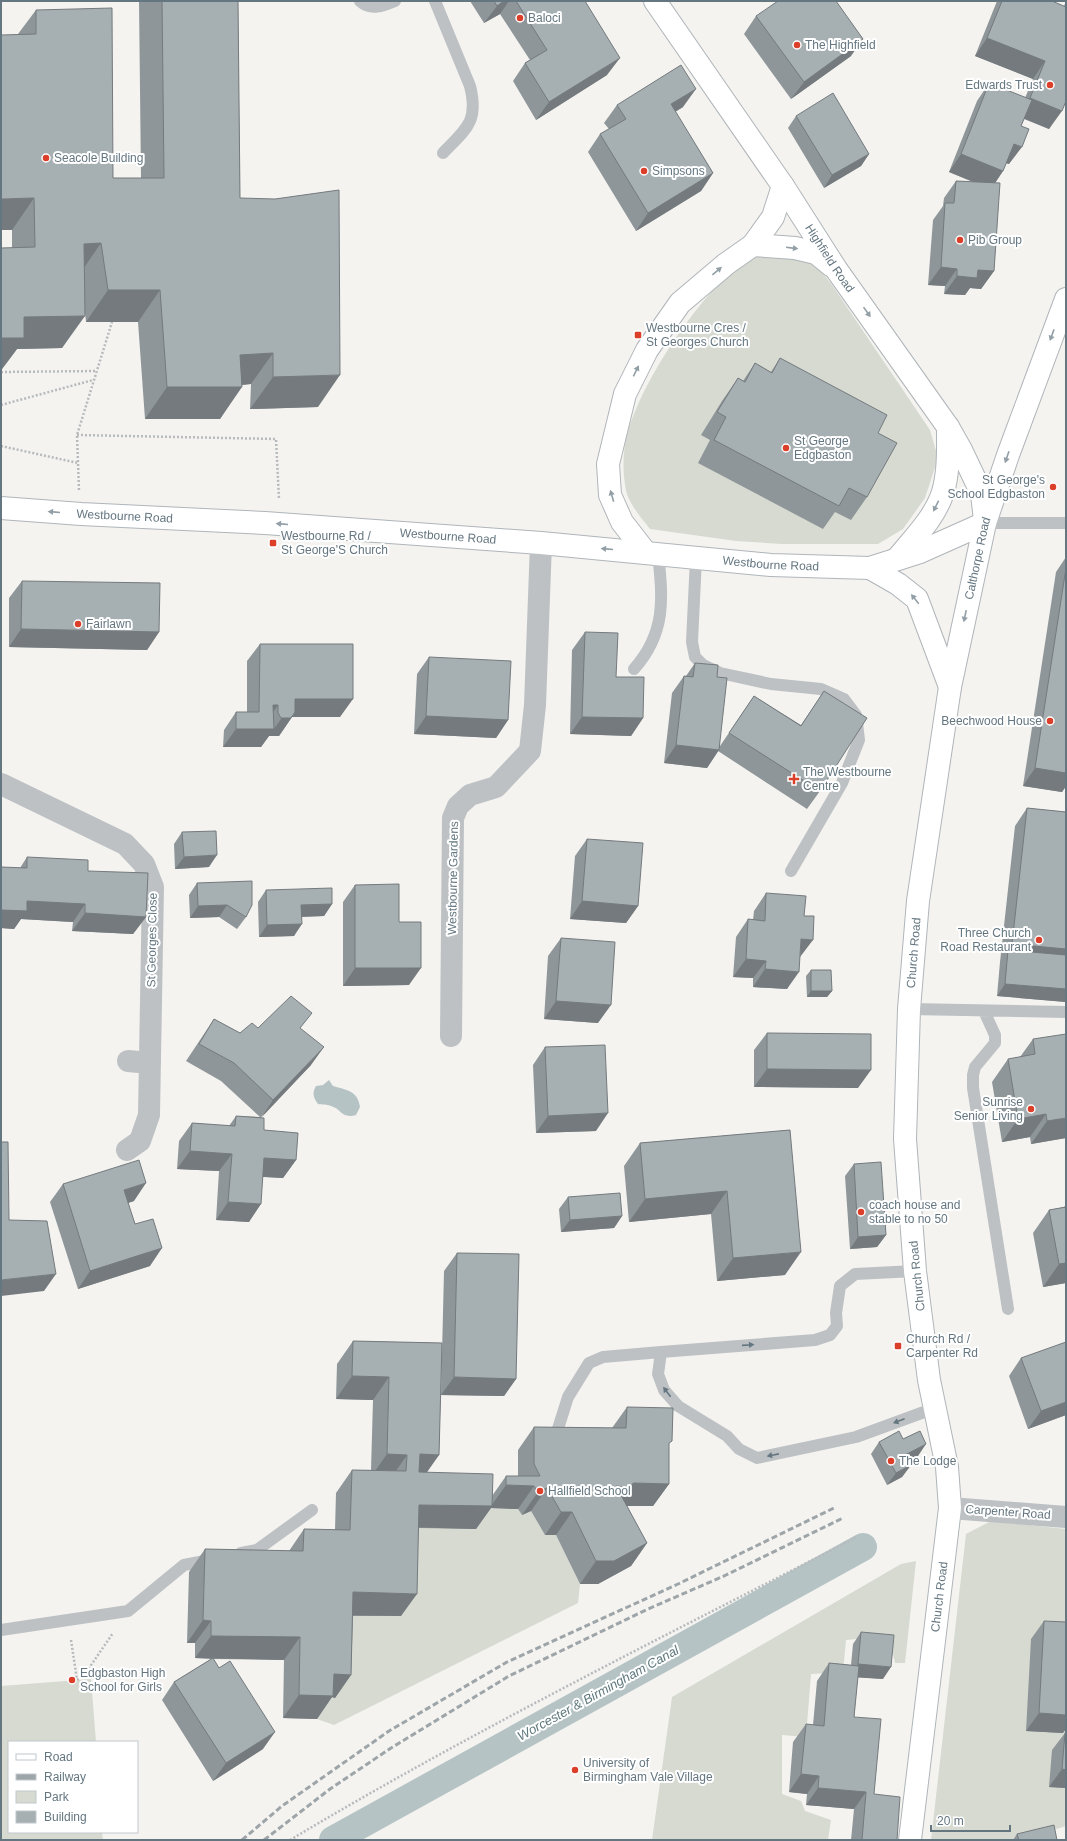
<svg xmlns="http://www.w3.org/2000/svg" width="1067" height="1841" font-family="Arial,sans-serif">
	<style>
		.green { fill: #d6dad1 }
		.water { fill: #b5c3c5 }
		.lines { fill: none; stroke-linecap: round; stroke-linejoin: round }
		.canal { stroke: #b5c3c5; stroke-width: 28 }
		.secondary-casing { stroke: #afb5b9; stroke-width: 24 }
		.path { stroke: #b7babc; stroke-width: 2.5; stroke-dasharray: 2 2; stroke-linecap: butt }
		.lane { stroke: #bdc1c4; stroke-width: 12 }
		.street { stroke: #bdc1c4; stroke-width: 22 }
		.secondary { stroke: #fff; stroke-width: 22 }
		.rail { stroke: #9ea5a9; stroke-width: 3; stroke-dasharray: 6 3; stroke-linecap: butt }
		.wall { fill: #8f9699 }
		.shaded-wall { fill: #747a7d }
		.building { fill: #a6afb2; stroke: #747a7d }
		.oneway { fill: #929fa6 }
		.oneway2 { fill: #647680 }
		.poi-dot { fill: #db3e29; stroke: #fff; stroke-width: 1.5 }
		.labels { text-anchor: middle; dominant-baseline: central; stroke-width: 4; stroke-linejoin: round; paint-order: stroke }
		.poi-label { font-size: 12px; fill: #647680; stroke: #fff; text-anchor: start }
		.street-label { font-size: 12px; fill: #647680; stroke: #fff }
		.water-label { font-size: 13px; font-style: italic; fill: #5f787d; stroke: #fff }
	</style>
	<rect width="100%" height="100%" fill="#f4f3f0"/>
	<!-- green -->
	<path class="green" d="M764,253L813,261L832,285L930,430L938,458L925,498L903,529L878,544H782L736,541L650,529C640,516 626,501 625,484C623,473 623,457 625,445C633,396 687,314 724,279C736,268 749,260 764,253Z
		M490,1508L518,1509L522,1515L531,1511L545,1535H556L580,1584L578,1603L334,1725L317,1719L318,1697H335L337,1615L403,1527Z
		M991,1521L1066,1529V1826L1053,1830L1055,1840H931L966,1534Z
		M916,1561L905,1663H895L889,1636L846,1640L843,1672L811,1674L806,1737L782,1735V1794L801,1801L805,1811L831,1820L828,1840H652L672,1697L901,1564Z
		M91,1679L96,1742H9V1832H102L103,1840H1V1686Z"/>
	<!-- water -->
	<path class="water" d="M329,1080L333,1086C347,1090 358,1091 360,1107L356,1115C341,1119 342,1109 331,1106C327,1104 322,1105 318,1104C313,1097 312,1093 316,1086L323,1085Z"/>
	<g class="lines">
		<!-- canal -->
		<path class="canal" d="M333,1840L863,1547"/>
		<defs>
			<g id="secondary">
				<path id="s1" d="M655,1L783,186L836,269L948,427L961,450L982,494L985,520"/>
				<path d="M753,245L795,248L816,253L832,266"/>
				<path id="s2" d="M1,508L81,514L265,523L541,543L771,565L870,568L920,552L985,523"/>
				<path d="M646,553L622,522L610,495L608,464L625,394L647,350L680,303L726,264L753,245L773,217L783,186"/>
				<path d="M897,559C913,539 935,518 943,492C949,471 948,449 948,427"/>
				<path d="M870,568L898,584L917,599L950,687"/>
				<path id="s3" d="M910,1840L950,1508L947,1467L929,1380L915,1271L905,1139L909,1009L918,901L950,687L985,523L1008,455L1066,299"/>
			</g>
		</defs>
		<!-- secondary casing -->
		<use href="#secondary" class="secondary-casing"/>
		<!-- path -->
		<path class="path" d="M1,372L97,371
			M1,405L93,380
			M77,435L276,439L279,499
			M1,446L78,463
			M79,490L77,435L112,322
			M71,1640L77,1680
			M77,1680L87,1671L113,1633
			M290,1840C474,1730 667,1635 857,1537"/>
		<!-- lane -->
		<path class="lane" d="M360,1C371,11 383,6 395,1
			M435,1L470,86C479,122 466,129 443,153
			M985,523H1066
			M696,558L692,642L695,657L703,665L720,673L771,684L821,689L844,699L856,715L859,740L842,783L791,871
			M634,669C666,633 663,599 658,554
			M909,1009L1066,1012
			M984,1011L995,1035V1043L975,1067L973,1075V1088L1008,1309
			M915,1271L855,1274L840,1286L836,1313L837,1326L830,1335L815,1340L661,1352L658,1374L664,1390L678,1406L727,1436L739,1449L757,1458L856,1437L935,1408
			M556,1435L568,1397L589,1363L603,1357L661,1352
			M241,1553L257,1550L312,1510
			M1,1630L128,1611L184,1565L210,1560"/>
		<!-- street -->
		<path class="street" d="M1,784L125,844L144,864L153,887L149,1115L140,1141L127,1150
			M451,1036L453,818L458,806L470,795L496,787L530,751L535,705L541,543
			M128,1061L150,1063
			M950,1508L1066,1517"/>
		<!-- secondary -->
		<use href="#secondary" class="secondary"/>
		<!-- rail -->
		<path class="rail" d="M242,1840L282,1806L389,1731L507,1662L678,1584L836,1507
			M264,1840L330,1789L391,1748L509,1676L648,1609L724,1576L843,1518"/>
	</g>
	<!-- wall -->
	<path class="wall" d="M139,1H238L240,198L318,407L250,409L251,384L242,385L220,419H145L138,322H86L85,313L62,348L17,349L2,369H1V248H12V230L18,34L36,10L113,178H141Z
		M470,1H585L607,75L536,120L513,81L525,63L530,60L500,14L484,23Z
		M997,1H1052L1064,6L1066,1V101L1049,129L1024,119L1021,126L1009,164L1006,163L1003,171L995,183L994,271L981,289L970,288L965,295L944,294L945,286L928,285L933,220L943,206L944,198L956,181L973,182L949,172L977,101L989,83L1025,98L1033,79L975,56Z
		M756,16L851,56L791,99L744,34Z
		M617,105L683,107L675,112L713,173L701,191L636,231L588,152L600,134L609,129L604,123Z
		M796,116L869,154L861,166L824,188L788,128Z
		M780,358L878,433L867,497L851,520L835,512L823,529L698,463L710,440L701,435L722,401L738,378L743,381L755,363L771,372Z
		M1066,557V786L1062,792L1023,786L1056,572Z
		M22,581L159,632L147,650L9,647V598Z
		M585,632L616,677L643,718L631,736L570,734L572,650Z
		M260,644L340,717H292L279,736H269L261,747H223L224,730L236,712H247V661Z
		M429,657L508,720L496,738L414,734L417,674Z
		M695,663L717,677L720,746L754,696L801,725L824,691L820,791L807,809L718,751L707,768L664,763L672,693L684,676H686Z
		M1027,808L1066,812V1002L997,996L1000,962L1015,826Z
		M182,832L209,867L175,869L174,844Z
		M587,839L638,906L626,923L570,919L575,856Z
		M27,857L88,871L146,917L133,934L72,931L73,922L21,919L14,929L1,928V867L20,868Z
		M197,883L246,917L237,929L219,917L190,918L189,895Z
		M355,885L399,922L409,985L343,986V902Z
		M266,890L332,904L324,916L302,917L294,936L259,937L258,902Z
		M766,893L800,957L787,989L753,987V978L733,977L736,937L748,919L753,920L754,911Z
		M561,938L598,1023L544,1019L548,956Z
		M811,970L832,991L827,997H807L806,976Z
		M214,1019L240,1033L258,1028L300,1029L311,1065L261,1117L264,1130L296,1160L283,1178L263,1177L249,1222L216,1220L219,1171L177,1169L179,1141L192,1123L229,1126L236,1116L260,1117L221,1081L186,1061Z
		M767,1033L858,1088L754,1087V1050Z
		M1033,1039L1066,1138L1031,1144L1030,1137L1002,1142L992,1082L1008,1059L1020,1057Z
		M545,1047L596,1131L536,1133L533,1065Z
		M790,1130L785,1275L717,1281L711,1214L629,1222L624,1166L640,1143Z
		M854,1164L886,1235L877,1247L850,1249L845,1176Z
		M63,1184L134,1201L128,1203L135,1224L150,1266L78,1289L50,1202Z
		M568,1197L622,1216L614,1228L561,1232L559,1209Z
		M1066,1205V1283L1043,1287L1033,1233L1049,1210L1064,1207Z
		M457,1253L516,1379L504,1396L441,1395L444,1271Z
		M353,1341L442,1343L439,1455L426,1472L492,1496L506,1476H518V1450L534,1427L612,1428L627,1407L669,1445V1484L653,1506H627L647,1543L631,1566L598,1584H580L556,1535H545L531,1511L522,1515L518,1509L491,1508L476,1529L419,1528L401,1616H353L351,1675L335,1698L332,1697L317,1719L283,1718L284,1660L213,1659L263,1749L213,1781L162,1700L174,1682L211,1659L195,1658V1643H187L189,1572L205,1549L289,1551L304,1529L335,1530L336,1493L352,1470H371L373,1400L336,1399L337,1364Z
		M1021,1358L1066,1415L1028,1429L1009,1376Z
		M903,1439L918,1456L908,1461L911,1465L902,1477L887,1485L871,1454L879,1442Z
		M1044,1621L1063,1733L1026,1731L1031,1639Z
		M861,1632L883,1679L858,1677L854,1717L874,1794L897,1840H851L854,1809L806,1805L807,1794L789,1792L793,1742L806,1724L813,1725L817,1681L829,1663L851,1665L853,1644Z
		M1065,1733H1066V1788L1049,1787L1052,1750Z
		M1017,1834L1057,1840H1013Z"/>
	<!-- shaded-wall -->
	<path class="shaded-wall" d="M504,1H509L500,14L484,23L497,6Z
		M987,38L1045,61L1033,79L975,56Z
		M863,39L851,56L791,99L804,82Z
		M620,58L607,75L536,120L549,102Z
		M696,89L683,107L658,122L671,104Z
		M1030,98L1062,111L1049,129L1018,116Z
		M1014,144L1022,147L1009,164L1002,162Z
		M869,154L861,166L824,188L832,175Z
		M961,154L1003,171L991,189L949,172Z
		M713,173L701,191L636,231L648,213Z
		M34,198L12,230H1V199Z
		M101,243L79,275L84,244Z
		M941,267L957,269L945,286L928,285Z
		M978,270L994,271L981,289L970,288L965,295L944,294L957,276Z
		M108,290H160L138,322H86Z
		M85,316L62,348L17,349L2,369H1V338L24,317Z
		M273,353L251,384L217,387L240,355Z
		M340,375L318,407L250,409L273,377Z
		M167,387H242L220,419H145Z
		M21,629L159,632L147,650L9,647Z
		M295,699H353L340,717H292L279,736H269Z
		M273,705H278L266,723Z
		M426,716L508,720L496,738L414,734Z
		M582,717L643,718L631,736L570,734Z
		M236,729H274L261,747H223Z
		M676,745L719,750L707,768L664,763Z
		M1035,768L1066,773V786L1062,792L1023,786Z
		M217,855L209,867L175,869L184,857Z
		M27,901L85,904L73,922L21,919L14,929L1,928V910Z
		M582,901L638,906L626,923L570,919Z
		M332,904L324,916L293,917L301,905Z
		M227,905L219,917L190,918L198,906Z
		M85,913L146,917L133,934L72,931Z
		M302,924L294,936L259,937L267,925Z
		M801,939L813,940L800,957Z
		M1012,944L1066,949V957L1008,950L1000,962Z
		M746,959L766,961L753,978L733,977Z
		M355,968H421L409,985L343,986Z
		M765,969L799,972L787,989L753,987Z
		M1005,984L1066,989V1002L997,996Z
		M811,991H832L827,997H807Z
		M556,1001L611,1005L598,1023L544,1019Z
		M324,1047L311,1065L261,1118L273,1100Z
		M767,1069L871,1070L858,1088L754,1087Z
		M608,1113L596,1131L536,1133L548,1116Z
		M1046,1114L1030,1137L1002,1142L1018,1119Z
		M1066,1118V1138L1031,1144L1047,1121Z
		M190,1151L232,1154L219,1171L177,1169Z
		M264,1158L296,1160L283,1178L252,1176Z
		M146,1183L134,1201L112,1208L124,1190Z
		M727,1191L711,1214L629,1222L645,1199Z
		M228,1202L261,1204L249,1222L216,1220Z
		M622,1216L614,1228L561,1232L570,1220Z
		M886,1235L877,1247L850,1249L858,1237Z
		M162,1248L150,1266L78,1289L90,1271Z
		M801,1252L785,1275L717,1281L733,1258Z
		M1066,1263V1283L1043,1287L1059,1264Z
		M56,1274L44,1291L1,1296V1280Z
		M352,1376L389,1377L373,1400L336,1399Z
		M454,1377L516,1379L504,1396L441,1395Z
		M1066,1402V1415L1028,1429L1041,1411Z
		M926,1444L918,1456L897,1467L905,1455Z
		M387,1454L407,1455L391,1478L371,1477Z
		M420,1454L439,1455L423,1478L404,1477Z
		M911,1465L902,1477L887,1485L896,1473Z
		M634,1483L669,1484L653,1506H617L616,1486Z
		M506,1485L534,1486L518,1509L491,1508L476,1529L403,1527L419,1505L491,1506Z
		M547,1488L531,1511L522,1515L538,1492Z
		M561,1512H572L556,1535H545Z
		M647,1543L631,1566L598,1584H580L596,1561Z
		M353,1592L417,1594L401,1616L337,1615Z
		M203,1620L211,1621L195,1643H187Z
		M211,1636L300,1637L284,1660L195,1658Z
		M858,1664L891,1667L883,1679L850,1677Z
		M334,1674L351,1675L335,1698L332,1697L317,1719L283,1718L299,1695Z
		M1039,1713L1066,1715V1729L1063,1733L1026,1731Z
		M275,1732L263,1749L213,1781L226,1763Z
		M1062,1769L1066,1770V1788L1049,1787Z
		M801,1774L819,1776L807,1794L789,1792Z
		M818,1788L866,1792L854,1809L806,1805Z"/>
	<!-- building -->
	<path class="building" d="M162,1H238L240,198L275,199L339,190L340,375L273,377V353L240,355L242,387H167L160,290H108L101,243L84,244L85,316L24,317V338H1V248L35,247L34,198L1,199V35L36,34V10L112,8L113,178H164Z
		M494,1H504L497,6Z
		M516,1H585L620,58L549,102L525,63L547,50Z
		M778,1H836L863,39L804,82L756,16Z
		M1002,1H1052L1066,7V101L1062,111L1030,98L1045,61L987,38Z
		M681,65L696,89L671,104L713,173L648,213L600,134L626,119L617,105Z
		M989,83L1032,100L1021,126L1029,129L1022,147L1014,144L1003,171L961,154Z
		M833,93L869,154L832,175L796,116Z
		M956,181L1000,183L994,271L978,270L977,278L957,276V269L941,267L945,203H954Z
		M780,358L887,415L878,433L897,443L867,497L849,488L839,506L714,440L726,417L717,412L738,378L745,382L755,363L772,373Z
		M1066,568V773L1035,768Z
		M22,581L160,583L159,632L21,629Z
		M585,632L618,633L616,677H644L643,718L582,717Z
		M260,644H353V699H295V712L291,718H281L278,713V705H273L274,729H236V712H259Z
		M429,657L511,661L508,720L426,716Z
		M695,663L718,665L717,677L727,678L719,750L676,745L684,676L693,677Z
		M824,691L867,718L820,791L729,733L754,696L801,726Z
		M1027,808L1066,812V949L1012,944Z
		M216,831L217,855L184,857L182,832Z
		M587,839L643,843L638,906L582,901Z
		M27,857L88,860V871L148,873L146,917L85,913V904L27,901V911L1,910V867L27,868Z
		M252,881V905L246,917L227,905L198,906L197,883Z
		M399,884V922H421V968H355V885Z
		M332,888V904L301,905L302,924L267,925L266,890Z
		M766,893L806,896L804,916H814L813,940L801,939L799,972L765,969L766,961L746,959L748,919L765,921Z
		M561,938L615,942L611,1005L556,1001Z
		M1008,950L1066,955V989L1005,984Z
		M811,970H831L832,991H811Z
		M291,996L312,1013L300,1028L324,1047L273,1100L234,1063L199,1044L214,1019L240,1033L252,1023L258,1028Z
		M767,1033L871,1034V1070L767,1069Z
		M1066,1034V1118L1047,1121L1046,1114L1018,1119L1008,1059L1035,1054L1033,1039Z
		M605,1045L608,1113L548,1116L545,1047Z
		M236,1116L264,1118V1130L298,1133L296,1160L264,1158L261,1204L228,1202L232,1154L190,1151L192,1123L235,1126Z
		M790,1130L801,1252L733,1258L727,1191L645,1199L640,1143Z
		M1,1142H8L9,1220L47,1221L56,1274L1,1280Z
		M139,1160L146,1183L124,1190L135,1224L153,1219L162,1248L90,1271L63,1184Z
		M881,1162L886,1235L858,1237L854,1164Z
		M620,1193L622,1216L570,1220L568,1197Z
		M1066,1207V1263L1059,1264L1049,1210Z
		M457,1253L519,1254L516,1379L454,1377Z
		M353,1341L442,1343L439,1455L420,1454L419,1472L493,1474L492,1506L419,1505L417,1594L353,1592L351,1675L334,1674L333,1696L299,1695L300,1637L211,1636V1621L203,1620L205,1549L303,1551L304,1529L350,1530L352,1470L406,1471L407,1455L387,1454L389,1377L352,1376Z
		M1066,1342V1402L1041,1411L1021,1358Z
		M627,1407L673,1408L672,1441L669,1443V1484L634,1483L627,1487L616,1486L647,1543L614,1561H596L572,1512H561L547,1488L538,1492L534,1486L506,1485V1476H540L534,1464V1427L626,1428Z
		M899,1431L903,1439L920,1431L926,1444L905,1455L911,1465L896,1473L879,1442Z
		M1044,1621L1066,1622V1715L1039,1713Z
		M861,1632L894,1635L891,1667L858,1664Z
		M213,1658L219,1668L230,1661L275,1732L226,1763L174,1682Z
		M829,1663L859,1666L854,1717L881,1719L874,1794L900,1797L897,1840H862L866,1792L818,1788L819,1776L801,1774L806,1724L824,1726Z
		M1065,1733H1066V1770L1062,1769Z
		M1054,1825L1057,1840H1019L1017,1834Z"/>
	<!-- one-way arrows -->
	<defs><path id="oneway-solid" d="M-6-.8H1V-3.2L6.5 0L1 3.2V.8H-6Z"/></defs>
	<g class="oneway">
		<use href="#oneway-solid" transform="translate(792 248) rotate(7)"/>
		<use href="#oneway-solid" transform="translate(717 271) rotate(-40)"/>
		<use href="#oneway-solid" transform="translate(867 312) rotate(55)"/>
		<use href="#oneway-solid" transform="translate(1052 335) rotate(110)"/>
		<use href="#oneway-solid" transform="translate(636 371) rotate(-64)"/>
		<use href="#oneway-solid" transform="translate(1007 457) rotate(109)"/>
		<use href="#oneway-solid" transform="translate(612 496) rotate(-106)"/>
		<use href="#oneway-solid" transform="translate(936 506) rotate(116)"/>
		<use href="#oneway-solid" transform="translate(54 512) rotate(-175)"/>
		<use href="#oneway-solid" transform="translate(282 524) rotate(-175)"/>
		<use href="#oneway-solid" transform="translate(607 549) rotate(-175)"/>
		<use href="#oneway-solid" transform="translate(915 599) rotate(-129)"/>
		<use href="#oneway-solid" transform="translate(965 616) rotate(102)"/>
	</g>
	<g class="oneway2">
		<use href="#oneway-solid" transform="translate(748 1345) rotate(-4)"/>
		<use href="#oneway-solid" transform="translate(667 1392) rotate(-127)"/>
		<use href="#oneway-solid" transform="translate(899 1421) rotate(159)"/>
		<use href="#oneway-solid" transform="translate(773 1455) rotate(169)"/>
	</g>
	<!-- markers -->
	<g class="poi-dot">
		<circle cx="520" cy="18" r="4"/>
		<circle cx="797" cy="45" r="4"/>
		<circle cx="1050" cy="85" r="4"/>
		<circle cx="46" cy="158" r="4"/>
		<circle cx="644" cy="171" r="4"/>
		<circle cx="960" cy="240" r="4"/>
		<rect x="634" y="331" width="8" height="8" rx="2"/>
		<circle cx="786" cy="448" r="4"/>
		<circle cx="1053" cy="487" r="4"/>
		<rect x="269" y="539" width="8" height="8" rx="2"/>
		<circle cx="78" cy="624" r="4"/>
		<circle cx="1050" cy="721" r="4"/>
		<path d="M792 773h4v4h4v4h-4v4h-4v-4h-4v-4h4z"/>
		<circle cx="1039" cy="940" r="4"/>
		<circle cx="1031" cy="1109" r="4"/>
		<circle cx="861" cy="1212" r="4"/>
		<rect x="894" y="1342" width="8" height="8" rx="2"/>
		<circle cx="891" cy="1461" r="4"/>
		<circle cx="540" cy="1491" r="4"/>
		<circle cx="72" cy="1680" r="4"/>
		<circle cx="575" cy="1770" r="4"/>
	</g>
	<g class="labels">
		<!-- poi labels -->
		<g class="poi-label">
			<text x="528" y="18">Baloci</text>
			<text x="805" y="45">The Highfield</text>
			<text x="1042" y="85" text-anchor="end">Edwards Trust</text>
			<text x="54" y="158">Seacole Building</text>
			<text x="652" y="171">Simpsons</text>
			<text x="968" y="240">Pib Group</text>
			<text x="646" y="328">Westbourne Cres /<tspan x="646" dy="14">St Georges Church</tspan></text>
			<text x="794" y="441">St George<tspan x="794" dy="14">Edgbaston</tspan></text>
			<text x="1045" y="480" text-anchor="end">St George's<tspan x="1045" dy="14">School Edgbaston</tspan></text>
			<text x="281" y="536">Westbourne Rd /<tspan x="281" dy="14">St George'S Church</tspan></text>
			<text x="86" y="624">Fairlawn</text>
			<text x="1042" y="721" text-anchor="end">Beechwood House</text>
			<text x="803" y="772">The Westbourne<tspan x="803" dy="14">Centre</tspan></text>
			<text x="1031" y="933" text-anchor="end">Three Church<tspan x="1031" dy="14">Road Restaurant</tspan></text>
			<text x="1023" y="1102" text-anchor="end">Sunrise<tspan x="1023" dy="14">Senior Living</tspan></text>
			<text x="869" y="1205">coach house and<tspan x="869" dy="14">stable to no 50</tspan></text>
			<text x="906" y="1339">Church Rd /<tspan x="906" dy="14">Carpenter Rd</tspan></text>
			<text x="899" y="1461">The Lodge</text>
			<text x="548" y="1491">Hallfield School</text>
			<text x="80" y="1673">Edgbaston High<tspan x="80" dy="14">School for Girls</tspan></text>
			<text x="583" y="1763">University of<tspan x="583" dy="14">Birmingham Vale Village</tspan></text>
		</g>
		<!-- street labels -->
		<g class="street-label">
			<text stroke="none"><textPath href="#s1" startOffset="311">Highfield Road</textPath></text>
			<text stroke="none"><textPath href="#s2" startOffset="124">Westbourne Road</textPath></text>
			<text stroke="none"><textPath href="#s2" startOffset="448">Westbourne Road</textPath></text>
			<text stroke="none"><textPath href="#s3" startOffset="1293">Calthorpe Road</textPath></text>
			<text stroke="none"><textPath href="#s2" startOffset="772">Westbourne Road</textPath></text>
			<text transform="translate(453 878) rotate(-89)">Westbourne Gardens</text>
			<text transform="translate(152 940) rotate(-89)">St Georges Close</text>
			<text stroke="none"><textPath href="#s3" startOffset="893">Church Road</textPath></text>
			<text transform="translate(917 1276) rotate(-96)">Church Road</text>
			<text transform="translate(1008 1512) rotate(4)">Carpenter Road</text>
			<text stroke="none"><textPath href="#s3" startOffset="245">Church Road</textPath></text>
		</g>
		<!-- water labels -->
		<g class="water-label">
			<text transform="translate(598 1693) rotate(-29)">Worcester &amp; Birmingham Canal</text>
		</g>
	</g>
	<!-- border -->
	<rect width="1067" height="1841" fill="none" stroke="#647680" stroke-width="4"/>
	<!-- legend -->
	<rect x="8" y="1741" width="130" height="92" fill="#ffffff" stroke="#c1c8cc"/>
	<rect x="16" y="1754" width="20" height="6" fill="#ffffff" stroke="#c1c8cc"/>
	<text x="44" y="1761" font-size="12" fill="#647680">Road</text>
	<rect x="16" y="1774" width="20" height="6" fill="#9ea5a9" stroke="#c1c8cc"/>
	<text x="44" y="1781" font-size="12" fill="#647680">Railway</text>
	<rect x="16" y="1791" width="20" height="12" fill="#d6dad1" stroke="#c1c8cc"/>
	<text x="44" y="1801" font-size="12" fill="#647680">Park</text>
	<rect x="16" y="1811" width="20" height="12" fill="#a6afb2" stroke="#c1c8cc"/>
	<text x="44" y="1821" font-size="12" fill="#647680">Building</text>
	<!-- scale -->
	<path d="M931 1825v6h79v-6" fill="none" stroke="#647680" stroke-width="2"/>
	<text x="937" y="1825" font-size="12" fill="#647680" stroke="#ffffff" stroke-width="3" paint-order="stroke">20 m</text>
</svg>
